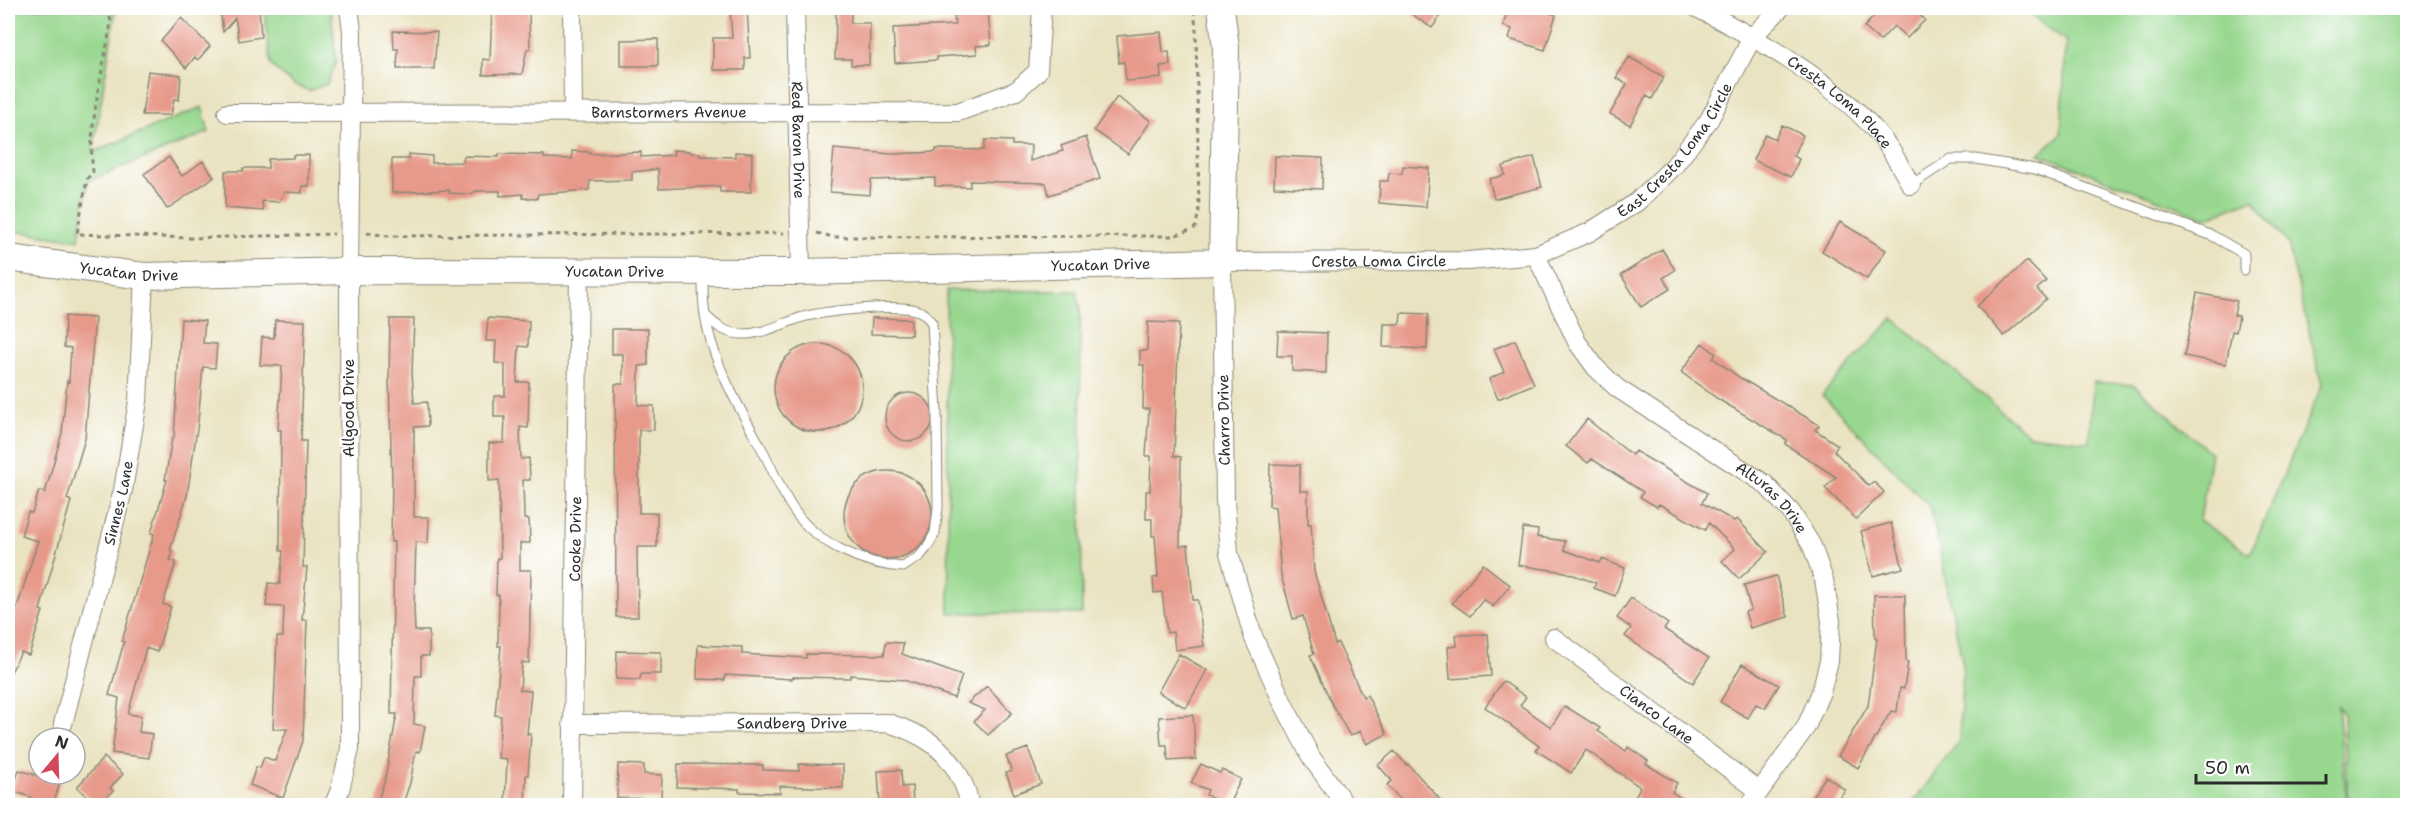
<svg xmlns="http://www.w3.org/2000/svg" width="2415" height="813" font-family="'Shantell Sans',sans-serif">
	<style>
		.green { fill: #97d78e; stroke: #61815c; stroke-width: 1.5 }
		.building { fill: #e7998a }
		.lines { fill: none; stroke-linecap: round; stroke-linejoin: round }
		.lane-casing { stroke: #8a8776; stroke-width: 11 }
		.street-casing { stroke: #8a8776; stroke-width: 20 }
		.secondary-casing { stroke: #8a8776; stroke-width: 28 }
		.path { stroke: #8a8776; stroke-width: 3; stroke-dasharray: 4.5 4.5; stroke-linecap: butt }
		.lane { stroke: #fff; stroke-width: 9 }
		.street { stroke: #fff; stroke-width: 18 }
		.secondary { stroke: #fff; stroke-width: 26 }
		.labels { text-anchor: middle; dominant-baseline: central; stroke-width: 5; stroke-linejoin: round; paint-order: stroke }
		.street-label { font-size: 15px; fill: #2b2b2b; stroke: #fff }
	</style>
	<rect width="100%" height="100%" fill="#fff"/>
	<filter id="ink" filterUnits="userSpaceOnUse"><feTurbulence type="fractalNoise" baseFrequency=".0167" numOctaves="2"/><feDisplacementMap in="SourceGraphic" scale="12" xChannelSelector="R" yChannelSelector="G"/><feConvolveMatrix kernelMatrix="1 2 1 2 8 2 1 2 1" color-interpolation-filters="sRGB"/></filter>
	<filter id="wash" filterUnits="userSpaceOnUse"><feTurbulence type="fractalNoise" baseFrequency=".008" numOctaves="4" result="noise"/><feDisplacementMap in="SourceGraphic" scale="24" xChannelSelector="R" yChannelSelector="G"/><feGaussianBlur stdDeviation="1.35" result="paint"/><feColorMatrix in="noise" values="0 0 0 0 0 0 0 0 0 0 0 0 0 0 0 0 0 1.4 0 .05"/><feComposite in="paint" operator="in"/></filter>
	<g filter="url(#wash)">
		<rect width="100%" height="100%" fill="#eae3c1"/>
		<!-- green -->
		<path class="green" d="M8,8H77L91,11V8H116L93,152L202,107L209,132L88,181L79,240L8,230Z
			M264,8H331L336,62L327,84L309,91L293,84L271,65Z
			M2021,8H2407V805H2348L2344,715L2338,705L2347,805H1911L1959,741L1963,665L1931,508L1822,395L1893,318L2029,435L2089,442L2093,382L2134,385L2211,453L2200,521L2250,554L2322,385L2288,244L2253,199L2206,218L2039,154L2061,134L2066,41Z
			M946,290L1077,291L1080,307L1082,614L949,613Z"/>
		<g id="blocks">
			<!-- building -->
			<path class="building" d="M220,8H259L261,37L239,41L235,18L223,32Z
				M492,8H529L530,49H527L522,74L483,75V59L490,60Z
				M730,8H747L750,58H745V70H713V38H732Z
				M1403,8H1446L1432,28Z
				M1508,8H1532L1556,15L1545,50L1509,39L1512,29L1503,26Z
				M1882,8H1912L1925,20L1907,38L1894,26L1880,41L1864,27Z
				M988,11L991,45L976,46L977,54L937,57V60L895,63L893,28L955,25L954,14Z
				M836,12H851V23H870L869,65H851V59H835Z
				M181,18L210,46L198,60L195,57L186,68L161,41Z
				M393,31L437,32L434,69H397L398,49H394Z
				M1161,32L1163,52H1169L1170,65L1160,66L1161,78L1126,81L1124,62L1119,63L1117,36Z
				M658,39V66H621V40Z
				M1629,57L1664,77L1652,99L1646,96L1630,125L1610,114L1627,84L1616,78Z
				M148,71L181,75L179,100L174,99L171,115H142Z
				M1117,97L1151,121L1128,154L1094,130Z
				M1782,125L1803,135L1793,156L1799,159L1791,177L1753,160L1765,134L1775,139Z
				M1086,137L1100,179L1049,195L1046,183L970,181V187L935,186V178L871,180L870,195L830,192L834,149L892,154L936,152V149L984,150L985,140L1012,141V145H1031L1030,161L1063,151L1061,146Z
				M673,150L690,151L691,153H700V156L735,157V152L752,153L751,192H720V186L659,189L658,169L632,172V180L590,181L589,190L538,194L537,199L523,198V194L500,196V191H476L470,194L449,193V190L392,193V159H409V154L432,156V163L463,162L464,156L499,157V154L544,155V158L572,159V151L590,152V154L641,152V157L674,155Z
				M293,155H309V186H302V193L284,192L279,202L262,201L263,211L225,208V171H243V168H268V159L293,158Z
				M1275,156L1323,158L1322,189L1274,187Z
				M169,157L182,176L203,161L214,177L167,209L144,174Z
				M1534,157L1542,187L1494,199L1489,179L1505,175L1503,166Z
				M1403,166L1429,168L1426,207L1379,203L1380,181H1388L1389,173L1402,174Z
				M1840,222L1886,250L1867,279L1822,251Z
				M1662,249L1675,270L1663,278L1670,289L1641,307L1621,275Z
				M2027,261L2046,281L2037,289L2046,299L2004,336L1977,306Z
				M2197,293L2237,301L2234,315L2239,316L2236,332L2232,331L2226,364L2184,356Z
				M1401,313L1428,314L1427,349L1383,347L1384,324H1400Z
				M65,316L95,318L85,439L67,499L71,501L40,610L43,611L29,655L21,652L8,678V624L11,613L15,614L38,541L21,536L28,512L32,513L39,491L45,493L62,433L67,381L69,382L71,348L64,347Z
				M488,318L529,321L528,347L519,346L517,382H529L528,428L520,427L521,459L529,458L530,480H523L524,519H529L530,543H520V570H531L529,663L522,662L520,690L531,691L527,734H531L528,775H526L525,806H505L507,759L498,758L501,716L495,715L501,646H498L499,595H496L497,558H500L499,480L489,481V443H504L505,417H494V396H505V364L495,363L496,341H486Z
				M872,318L911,319V335L871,334Z
				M181,319L205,321L203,343L217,344L215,368L203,367L198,422L187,496L170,550L173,551L170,560L176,562L163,604L171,607L157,652L146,648L128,714L141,716L139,732L152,734L149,758L112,753L119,698L109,695L124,642L122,641L154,534L151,533L167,480H165L172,438H174Z
				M390,319H414L412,372L414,403L427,402L428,426L414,427V517H429L428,543L416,542L414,608L415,631H429V656H421V676H415L414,724L425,726L420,752L416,751L410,783L402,806H376L385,779L397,714H391L394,542H391L392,481L389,380Z
				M275,320L305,321L301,441H306L303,567H307L302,620H307L303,741L283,798L250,785L256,767L260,768L264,757L275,761L287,729H273L277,637H283L284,607L266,606L268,583L280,584L283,551H280L281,430H278L282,366L260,365L262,337L274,338Z
				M1148,322L1179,323L1174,456L1181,457L1180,546L1188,545L1193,600H1198L1204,646L1175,650L1173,632L1167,633L1162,592L1154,593L1153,578L1158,577L1155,536H1152V519H1146V491H1150L1151,456H1146L1149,409H1143L1144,365H1140V350L1147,351Z
				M612,329H648V365L639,366L638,405L654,406V430H639V513H657V547H637L638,617H616L615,384H623V354H612Z
				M1278,331L1327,333L1326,373L1292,371V356H1277Z
				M1515,340L1534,384L1498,399L1489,379L1504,372L1494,349Z
				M1702,343L1716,354L1713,358L1739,377L1819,425L1815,430L1838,445L1834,451L1869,486L1874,482L1884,492L1856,519L1825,488L1836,477L1785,444L1787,440L1718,399L1681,372Z
				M774 388a44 44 0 1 1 88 0a44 44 0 1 1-88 0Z
				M885 417a24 24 0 1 1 48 0a24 24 0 1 1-48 0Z
				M1587,419L1632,455L1635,451L1707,493L1702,503L1734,521L1737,519L1768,552L1739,579L1722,561L1735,549L1709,523L1705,530L1659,504L1657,507L1640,497L1643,492L1592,459L1588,463L1566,446Z
				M1270,464L1300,465V491H1308V524H1311L1314,571L1335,644L1338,643L1363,697L1367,695L1387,734L1367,744L1360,731L1350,736L1333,706L1310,655L1314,654L1303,616L1293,619L1281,575L1275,507L1269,506Z
				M844 515a44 44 0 1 1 88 0a44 44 0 1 1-88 0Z
				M1891,523L1903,568L1873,576L1861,531Z
				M1523,528L1538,530L1537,537L1565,541L1564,550L1600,563L1602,559L1625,568L1615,596L1594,588L1596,583L1565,572L1518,565Z
				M1483,564L1510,585L1493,607L1484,599L1470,616L1452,603Z
				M1776,576L1788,617L1750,628L1745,612L1751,610L1744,585Z
				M1874,595H1905L1906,662H1908L1904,689L1900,688L1897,712L1891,711L1858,768L1838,756L1868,706L1877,638H1875Z
				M1631,598L1668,624L1664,629L1709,658L1693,683L1625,636L1631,628L1617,618Z
				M1488,634L1491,676L1450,679L1448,647L1457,646L1456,635Z
				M886,642L903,643L902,654L962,676L954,698L904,680L851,675L850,678L793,677L792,679L725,675V680L697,679L698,645L742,647V654L806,658V654L884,655Z
				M617,651L661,652V674H641L640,680L616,679Z
				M1179,654L1207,670L1186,708L1158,692Z
				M1742,664L1779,685L1765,708L1756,704L1748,718L1720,702Z
				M1503,681L1526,697L1520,705L1551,727L1565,706L1600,728L1598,731L1626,751L1628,747L1648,761L1646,764L1677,783L1672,792L1693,806H1649L1635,797L1640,787L1586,750L1571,773L1536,750L1539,746L1485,707Z
				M987,686L1012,713L988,735L974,721L985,710L968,703Z
				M1193,715L1196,759L1168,761L1167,745H1161L1159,717Z
				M1028,748L1041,784L1014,794L1006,773L1012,771L1006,756Z
				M1394,751L1407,765L1408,764L1446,806H1406L1387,785L1392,781L1378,765Z
				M104,757L123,774L110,788L113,791L98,806L77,787Z
				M618,764L644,765V774L662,775L661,799L617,798Z
				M678,764L763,765V770L799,771V764L843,765V788L780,786V793L739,792V789L677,787Z
				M1201,764L1220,773L1222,770L1241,779L1228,806L1206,795L1208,790L1191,783Z
				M19,770L60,782L53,806H28L31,797L12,791Z
				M901,770L902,787L912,786L913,806H880L878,771Z
				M1826,776L1845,790L1833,806H1806Z"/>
		</g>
	</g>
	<g filter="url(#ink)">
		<use href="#blocks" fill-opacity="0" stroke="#8a8776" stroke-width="1.5"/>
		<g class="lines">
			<defs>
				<path id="lane" d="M1911,185L1951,159H1976L2035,169L2213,236L2244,254V270
					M703,275C703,293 703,312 708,330C718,373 742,412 763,451C773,470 782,494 795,512C818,544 865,565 903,567L920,556L928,546L935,533L938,508L937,412L932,323C928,318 925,313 919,311C898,303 826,311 803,317C783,323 762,335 741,334C725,333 716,326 705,315"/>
				<g id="street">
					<path d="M572,8L573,112"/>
					<path id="s1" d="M795,8L801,272"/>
					<path id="s2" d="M1697,8C1759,39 1850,90 1890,149C1897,160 1904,173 1911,185"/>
					<path id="s3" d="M227,113L958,112L1016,91L1038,71L1042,8"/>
					<path id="s4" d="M1536,255L1577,342L1596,368L1617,388L1765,484L1791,512L1812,546L1824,580L1831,621L1829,661L1821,692L1806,727L1749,806"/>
					<path id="s5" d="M1554,638L1759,791"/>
					<path id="s6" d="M63,724L123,490L138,401L144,276"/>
					<path id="s7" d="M572,724L888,723C920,733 946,747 961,779C965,788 969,795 969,806"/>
					<path d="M333,806L340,790L350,749L349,271L352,31L349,8"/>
					<path id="s8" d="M572,806L579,273"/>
					<path id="s9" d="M1346,806L1311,757L1282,701L1253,636L1229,553L1225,501L1222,262L1468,261L1536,255L1590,232L1637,202L1674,166L1709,120L1753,36L1781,8"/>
				</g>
				<g id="secondary">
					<path id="s10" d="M8,258L144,276L349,271L801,272L1222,262L1226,48L1221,8"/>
				</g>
			</defs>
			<!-- lane casing -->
			<use href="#lane" class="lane-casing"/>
			<!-- street casing -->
			<use href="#street" class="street-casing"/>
			<!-- secondary casing -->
			<use href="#secondary" class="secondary-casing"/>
			<!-- path -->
			<path class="path" d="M108,8L111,22C104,67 87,127 93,172L87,179L77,234L189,238L334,234
				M367,233L389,236L784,233
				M817,233L833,237L1174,236L1195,228L1199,212L1196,30L1194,8"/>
			<!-- lane -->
			<use href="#lane" class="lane"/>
			<!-- street -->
			<use href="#street" class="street"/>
			<!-- secondary -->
			<use href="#secondary" class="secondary"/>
		</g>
	</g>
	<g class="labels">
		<!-- street labels -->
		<g class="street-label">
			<text stroke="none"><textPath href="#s2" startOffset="172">Cresta Loma Place</textPath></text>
			<text stroke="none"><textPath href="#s3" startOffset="442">Barnstormers Avenue</textPath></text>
			<text stroke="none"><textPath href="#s1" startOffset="132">Red Baron Drive</textPath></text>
			<text stroke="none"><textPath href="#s9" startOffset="1065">East Cresta Loma Circle</textPath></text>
			<text stroke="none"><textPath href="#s9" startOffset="729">Cresta Loma Circle</textPath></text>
			<text stroke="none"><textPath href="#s10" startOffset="1094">Yucatan Drive</textPath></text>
			<text stroke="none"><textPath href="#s10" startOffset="122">Yucatan Drive</textPath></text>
			<text stroke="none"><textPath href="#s10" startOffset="608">Yucatan Drive</textPath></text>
			<text transform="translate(349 408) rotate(-90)">Allgood Drive</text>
			<text transform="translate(1224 420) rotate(-91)">Charro Drive</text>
			<text stroke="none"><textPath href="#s4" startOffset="348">Alturas Drive</textPath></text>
			<text stroke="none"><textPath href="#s6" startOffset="228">Sinnes Lane</textPath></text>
			<text stroke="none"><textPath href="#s8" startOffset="267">Cooke Drive</textPath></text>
			<text stroke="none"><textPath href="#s5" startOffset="128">Cianco Lane</textPath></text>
			<text stroke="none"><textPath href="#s7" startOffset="220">Sandberg Drive</textPath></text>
		</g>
	</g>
	<!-- margin -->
	<rect width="2415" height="813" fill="none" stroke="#fff" stroke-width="30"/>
	<!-- north arrow -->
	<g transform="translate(57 756) rotate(19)"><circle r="28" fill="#ffffff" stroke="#aaaaaa" stroke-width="1.5"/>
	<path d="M0-4.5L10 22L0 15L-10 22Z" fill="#d1495b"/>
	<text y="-9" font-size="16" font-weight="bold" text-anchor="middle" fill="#2b2b2b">N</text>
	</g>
	<!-- scale -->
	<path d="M2196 774v9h130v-9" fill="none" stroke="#2b2b2b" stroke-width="3"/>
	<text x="2205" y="774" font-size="18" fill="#2b2b2b" stroke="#ffffff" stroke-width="4.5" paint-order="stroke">50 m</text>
</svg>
